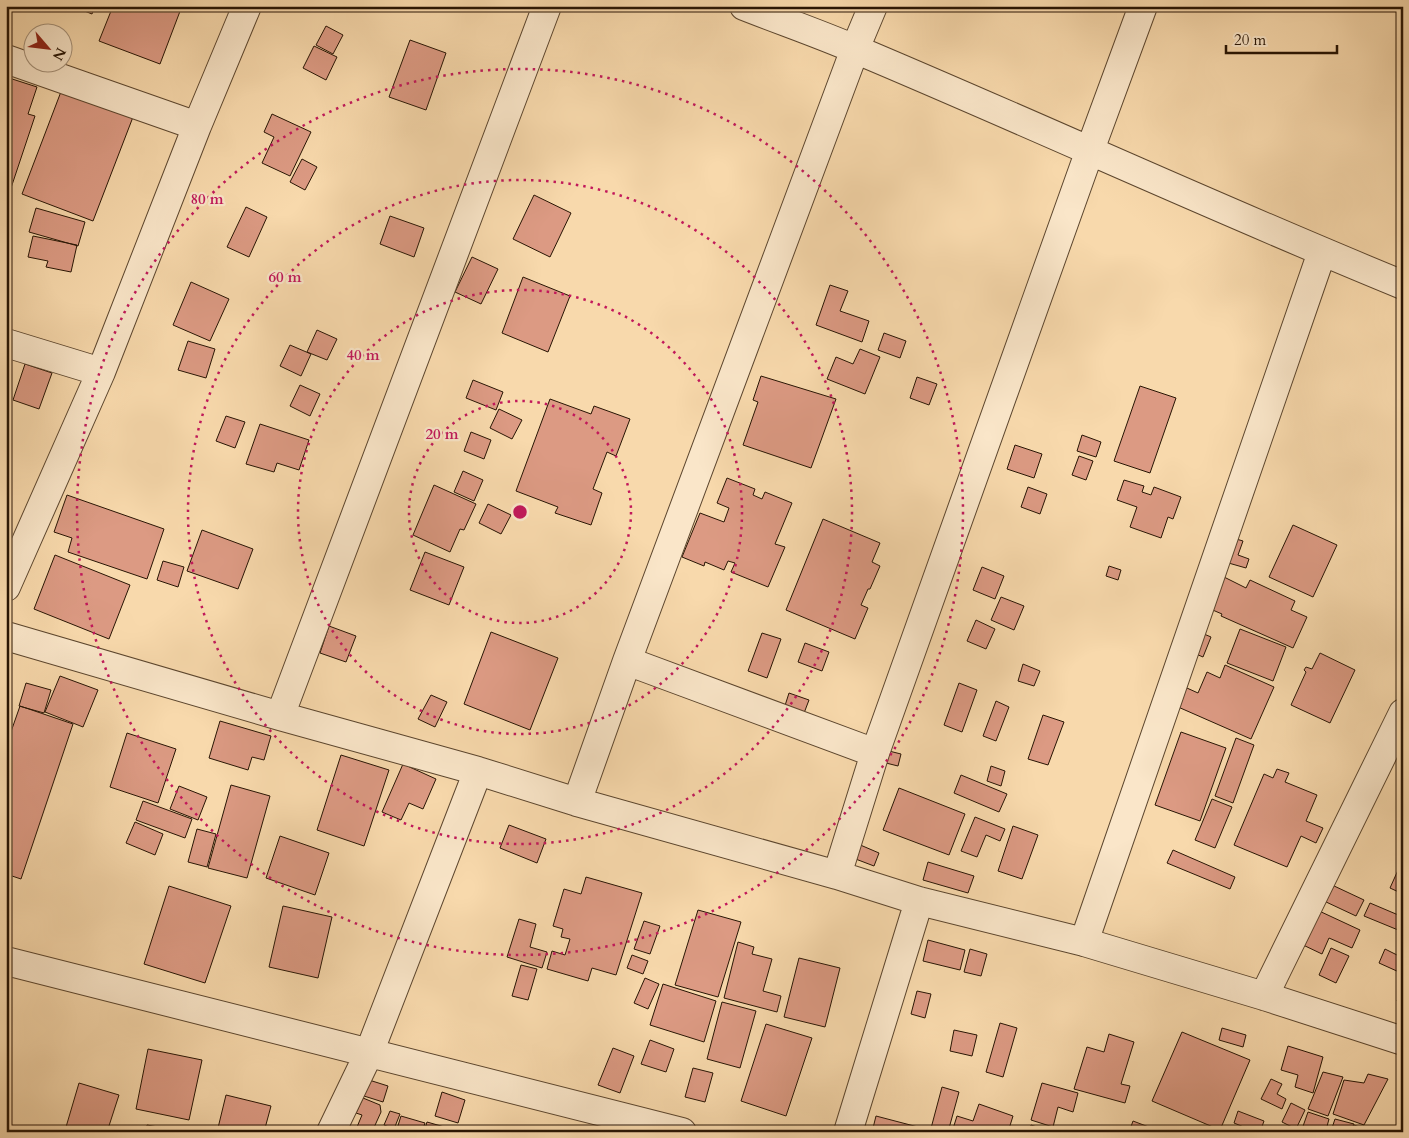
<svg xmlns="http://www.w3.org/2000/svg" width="1409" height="1138" font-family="Cardo,serif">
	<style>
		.building { fill: #dc9a83; stroke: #281504 }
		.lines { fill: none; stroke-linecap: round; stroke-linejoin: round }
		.minor-casing { stroke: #5c462e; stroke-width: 30 }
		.minor { stroke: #fae6c9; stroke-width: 28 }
		.ring { fill: none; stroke: #c2185b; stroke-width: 2.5; stroke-dasharray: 2.5 5 }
		.centre { fill: #c2185b; stroke: #fae6c9; stroke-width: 2.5 }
		.ring-label { font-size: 15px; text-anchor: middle; font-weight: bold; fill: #c2185b; stroke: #fae6c9; stroke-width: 4.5; stroke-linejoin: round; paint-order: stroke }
	</style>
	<rect width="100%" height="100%" fill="#f8d9ac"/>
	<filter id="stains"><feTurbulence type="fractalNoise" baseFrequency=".004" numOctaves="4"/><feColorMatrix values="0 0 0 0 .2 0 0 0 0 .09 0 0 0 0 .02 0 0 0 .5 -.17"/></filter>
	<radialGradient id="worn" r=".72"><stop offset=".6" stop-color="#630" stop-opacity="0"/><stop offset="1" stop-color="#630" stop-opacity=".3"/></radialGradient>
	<!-- building -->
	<path class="building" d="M72,6H95L92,14Z
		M113,6H182L160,64L99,41Z
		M326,26L343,35L333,54L316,45Z
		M410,40L446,53L426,110L389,97Z
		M314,46L337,57L326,80L303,68Z
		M6,77L37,87L28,114L35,116L10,191L6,189Z
		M62,89L133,117L93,221L22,194Z
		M272,114L311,132L290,176L262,163L274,137L264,132Z
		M302,159L317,167L305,190L290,182Z
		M534,195L571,213L550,257L513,239Z
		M246,207L267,217L249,257L227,247Z
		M36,208L85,222L78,246L29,232Z
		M390,216L424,228L414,257L380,244Z
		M33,236L77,245L71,272L46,267L48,261L28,257Z
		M472,257L498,269L481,304L455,292Z
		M523,277L570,296L548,352L502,333Z
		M191,282L229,299L210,341L173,325Z
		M830,285L848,291L840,311L869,321L862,342L816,325Z
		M317,330L337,339L327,360L307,352Z
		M884,333L906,341L900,358L878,350Z
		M188,341L215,349L206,378L178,370Z
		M290,345L311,354L301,376L280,366Z
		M860,349L880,357L865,394L827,379L836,357L853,364Z
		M25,364L52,373L39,409L13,400Z
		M761,376L836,399L811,468L743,445L758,402L753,400Z
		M917,377L937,384L929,405L910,398Z
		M473,380L503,392L496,410L466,398Z
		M300,385L320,394L310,416L290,406Z
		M1140,386L1176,398L1150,473L1114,461Z
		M550,399L591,414L594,406L630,419L616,456L607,452L593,489L602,493L591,525L555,513L558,507L516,491Z
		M499,409L522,420L512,439L490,428Z
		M226,416L245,422L235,448L216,441Z
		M260,424L309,440L299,470L277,463L274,472L246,464Z
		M471,432L491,440L484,459L464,451Z
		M1082,435L1101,442L1096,457L1077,451Z
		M1015,445L1042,454L1034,478L1007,469Z
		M1079,456L1093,461L1086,480L1072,475Z
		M463,471L483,480L474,501L454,492Z
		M727,478L755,489L753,495L762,499L765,492L792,503L775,544L785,547L768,587L731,572L735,563L728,561L724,570L705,562L704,566L682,557L700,513L724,522L729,508L717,503Z
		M1124,480L1144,486L1142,492L1151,495L1154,487L1181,497L1173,519L1168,517L1161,538L1130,527L1137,507L1117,500Z
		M434,485L476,504L464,530L460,529L450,552L413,535Z
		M1028,487L1047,494L1040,514L1021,507Z
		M67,495L164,529L147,579L68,552L72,538L54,532Z
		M488,504L511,515L501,534L479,523Z
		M823,519L880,543L872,562L880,566L870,589H868L861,605L868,608L855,639L786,610Z
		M1293,525L1337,545L1313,597L1269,577Z
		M202,530L253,549L238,589L187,571Z
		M1233,538L1243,541L1238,555L1249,559L1246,568L1225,562Z
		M425,552L464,567L449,605L410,590Z
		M55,555L130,585L109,639L34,609Z
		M163,561L184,567L178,587L157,580Z
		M1109,566L1121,570L1118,580L1106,576Z
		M982,567L1004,576L995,599L973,590Z
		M1220,575L1246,588L1250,580L1295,601L1291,610L1307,617L1293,648L1221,616L1222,614L1208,608Z
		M1001,597L1024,606L1014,630L991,620Z
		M976,620L995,629L986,649L967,641Z
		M1183,625L1211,637L1203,657L1189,651Z
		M329,626L356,636L346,662L320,653Z
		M1240,629L1286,647L1273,681L1227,663Z
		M491,632L558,658L530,730L464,704Z
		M762,633L781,639L767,678L748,671Z
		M805,643L829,652L822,671L798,662Z
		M1320,653L1355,670L1330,723L1291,705L1306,672L1304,670L1306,667L1312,669Z
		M1023,664L1040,671L1034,686L1018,681Z
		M1225,665L1274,687L1251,739L1169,703L1178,684L1198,693L1207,672L1220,678Z
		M60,676L98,690L83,727L45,712Z
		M26,683L51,690L44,713L19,706Z
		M959,683L977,690L962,732L944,725Z
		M789,693L809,700L801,721L782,715Z
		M431,695L447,702L435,727L418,719Z
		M996,701L1009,707L996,741L983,736Z
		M20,706L73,724L21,879L6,874V746Z
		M1043,715L1064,722L1048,765L1028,759Z
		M220,721L271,736L264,760L252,757L248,770L209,758Z
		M1181,732L1226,748L1200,821L1155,805Z
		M127,733L176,749L158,803L110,787Z
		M1236,738L1254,745L1233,803L1215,796Z
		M889,751L901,754L898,766L886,763Z
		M341,755L389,770L364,846L317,830Z
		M403,764L436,779L423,809L409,803L401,820L382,812Z
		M991,766L1005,771L1001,786L987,781Z
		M1277,769L1289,773L1285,782L1317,795L1306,821L1323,828L1316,843L1301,836L1287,867L1234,845L1264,774L1273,778Z
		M961,775L1007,794L999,812L954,793Z
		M231,785L270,796L247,878L208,868Z
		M179,786L207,797L198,820L170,809Z
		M899,788L965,814L949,855L883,830Z
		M1212,799L1232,807L1215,848L1195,840Z
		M143,801L192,819L185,838L136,820Z
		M975,817L1005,829L1000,841L986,835L977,857L961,851Z
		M135,822L163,834L155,855L126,843Z
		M509,825L546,839L537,863L500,848Z
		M1013,826L1038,835L1022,879L998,871Z
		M197,829L216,834L207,867L188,862Z
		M280,836L329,853L315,895L266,878Z
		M858,844L879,853L874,866L853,858Z
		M1173,850L1235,877L1230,889L1167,863Z
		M1403,859V894L1390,888Z
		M928,862L974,876L968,893L923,880Z
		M586,877L642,893L616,975L592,968L588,981L547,969L552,951L565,955L570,939L561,937L563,929L553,926L564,889L581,894Z
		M1332,885L1364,900L1356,916L1324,901Z
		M169,886L231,906L205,983L144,964Z
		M1370,903L1403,917V932L1364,916Z
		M283,906L332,917L318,978L269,967Z
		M698,910L741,922L718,997L675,985Z
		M1317,910L1360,930L1352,948L1329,938L1322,954L1301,944Z
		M519,919L536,924L530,947L547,952L542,968L507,957Z
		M644,921L660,926L650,954L634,949Z
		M928,940L965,950L960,970L923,961Z
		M738,942L754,947L752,954L772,959L763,991L781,996L777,1012L724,998Z
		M1331,948L1349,956L1336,983L1319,975Z
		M970,949L987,954L981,976L964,972Z
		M1385,949L1403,958V966L1399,972L1379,963Z
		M632,955L648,961L643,974L627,968Z
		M799,958L840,968L825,1027L784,1017Z
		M521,965L537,969L528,1000L512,996Z
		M645,978L659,984L648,1009L634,1003Z
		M663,984L716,1001L704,1042L650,1025Z
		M1403,988V1004L1397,1001Z
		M917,991L931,994L925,1018L911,1014Z
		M722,1002L756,1011L740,1068L707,1059Z
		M1000,1023L1017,1028L1003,1077L986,1072Z
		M766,1024L812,1038L786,1116L741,1101Z
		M1222,1028L1246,1035L1243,1047L1219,1040Z
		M954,1030L977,1035L972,1056L950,1051Z
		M1182,1032L1250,1060L1220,1130L1152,1101Z
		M1109,1034L1134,1042L1121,1084L1130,1086L1125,1103L1074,1089L1087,1047L1104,1052Z
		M650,1040L674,1049L666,1072L641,1064Z
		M1288,1046L1323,1057L1313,1093L1295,1087L1298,1075L1281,1070Z
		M613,1048L634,1056L620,1093L598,1085Z
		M148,1049L202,1060L189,1120L136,1109Z
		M693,1068L713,1073L705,1102L685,1097Z
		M1323,1072L1343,1077L1328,1116L1308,1109Z
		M1368,1074L1388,1079L1364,1125L1333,1114L1344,1080L1364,1083Z
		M1271,1079L1282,1084L1277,1094L1286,1099L1282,1109L1261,1099Z
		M369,1080L388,1086L383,1102L364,1096Z
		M79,1083L119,1095L107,1132H82L66,1127Z
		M1042,1083L1078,1093L1073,1112L1058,1107L1053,1127L1031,1120Z
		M942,1087L959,1092L948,1132H930Z
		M442,1092L465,1100L458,1123L435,1116Z
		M226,1095L271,1106L264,1132H217Z
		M363,1098L380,1105L381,1112L372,1132H368L357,1127L362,1115L356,1113Z
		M1291,1103L1305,1110L1296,1129L1282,1122Z
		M979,1104L1013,1116L1008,1132H952L957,1116L973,1121Z
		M390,1111L400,1114L394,1129L384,1125Z
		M1238,1111L1264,1121L1260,1132H1256L1234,1123Z
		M1308,1112L1329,1119L1326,1130L1331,1131L1335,1119L1354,1124L1350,1132H1301Z
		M401,1116L425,1123L422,1132H396Z
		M876,1116L918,1127L917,1132H872Z
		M1133,1121L1162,1132H1129Z
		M427,1122L448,1128L447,1132H424Z
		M147,1125L185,1132H146Z
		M1031,1125L1053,1132H1029Z
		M1354,1125L1362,1128L1360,1132H1351Z"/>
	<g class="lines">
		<defs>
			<path id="minor" d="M744,6C782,21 820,34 857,50C1040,127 1219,210 1403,285
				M6,59L197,126
				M6,343L101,372
				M6,587L101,372L197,126L247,6
				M6,636L280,716L478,771L577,802L837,875L919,901L1084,942L1264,996L1403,1041
				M627,661L875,753
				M280,716L547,6
				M577,802L627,661L855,49L873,6
				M837,875L875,753L1090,150L1143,6
				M1084,942L1322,252
				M6,961L682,1132
				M1264,996L1403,713
				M331,1132L369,1053L478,771
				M848,1132L919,901"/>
		</defs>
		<!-- minor casing -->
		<use href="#minor" class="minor-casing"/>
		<!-- minor -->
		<use href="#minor" class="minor"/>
	</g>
	<!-- distance rings -->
	<g class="ring">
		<circle cx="520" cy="512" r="111"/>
		<circle cx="520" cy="512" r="222"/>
		<circle cx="520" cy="512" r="332"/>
		<circle cx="520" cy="512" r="443"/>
	</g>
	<circle cx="520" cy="512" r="8" class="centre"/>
	<g class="ring-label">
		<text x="207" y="204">80 m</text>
		<text x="285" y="282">60 m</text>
		<text x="363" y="360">40 m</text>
		<text x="442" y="439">20 m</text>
	</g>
	<!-- margin -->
	<rect width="1409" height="1138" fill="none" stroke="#f8d9ac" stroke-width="25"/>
	<rect x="8" y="8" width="1394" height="1123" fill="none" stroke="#281504" stroke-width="2.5"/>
	<rect x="12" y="12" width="1384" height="1113" fill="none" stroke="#281504"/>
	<!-- north arrow -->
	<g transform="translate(48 48) rotate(118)"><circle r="24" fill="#fae6c9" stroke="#a6927a"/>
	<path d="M0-4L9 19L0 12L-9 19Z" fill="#8f2418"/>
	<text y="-8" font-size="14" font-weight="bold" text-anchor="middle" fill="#281504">N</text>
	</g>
	<!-- scale -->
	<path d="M1226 45v8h111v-8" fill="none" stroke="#281504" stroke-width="2.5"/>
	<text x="1234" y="45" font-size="15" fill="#281504" stroke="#fae6c9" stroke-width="4" paint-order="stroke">20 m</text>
	<rect width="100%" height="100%" filter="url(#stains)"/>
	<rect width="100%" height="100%" fill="url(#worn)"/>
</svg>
